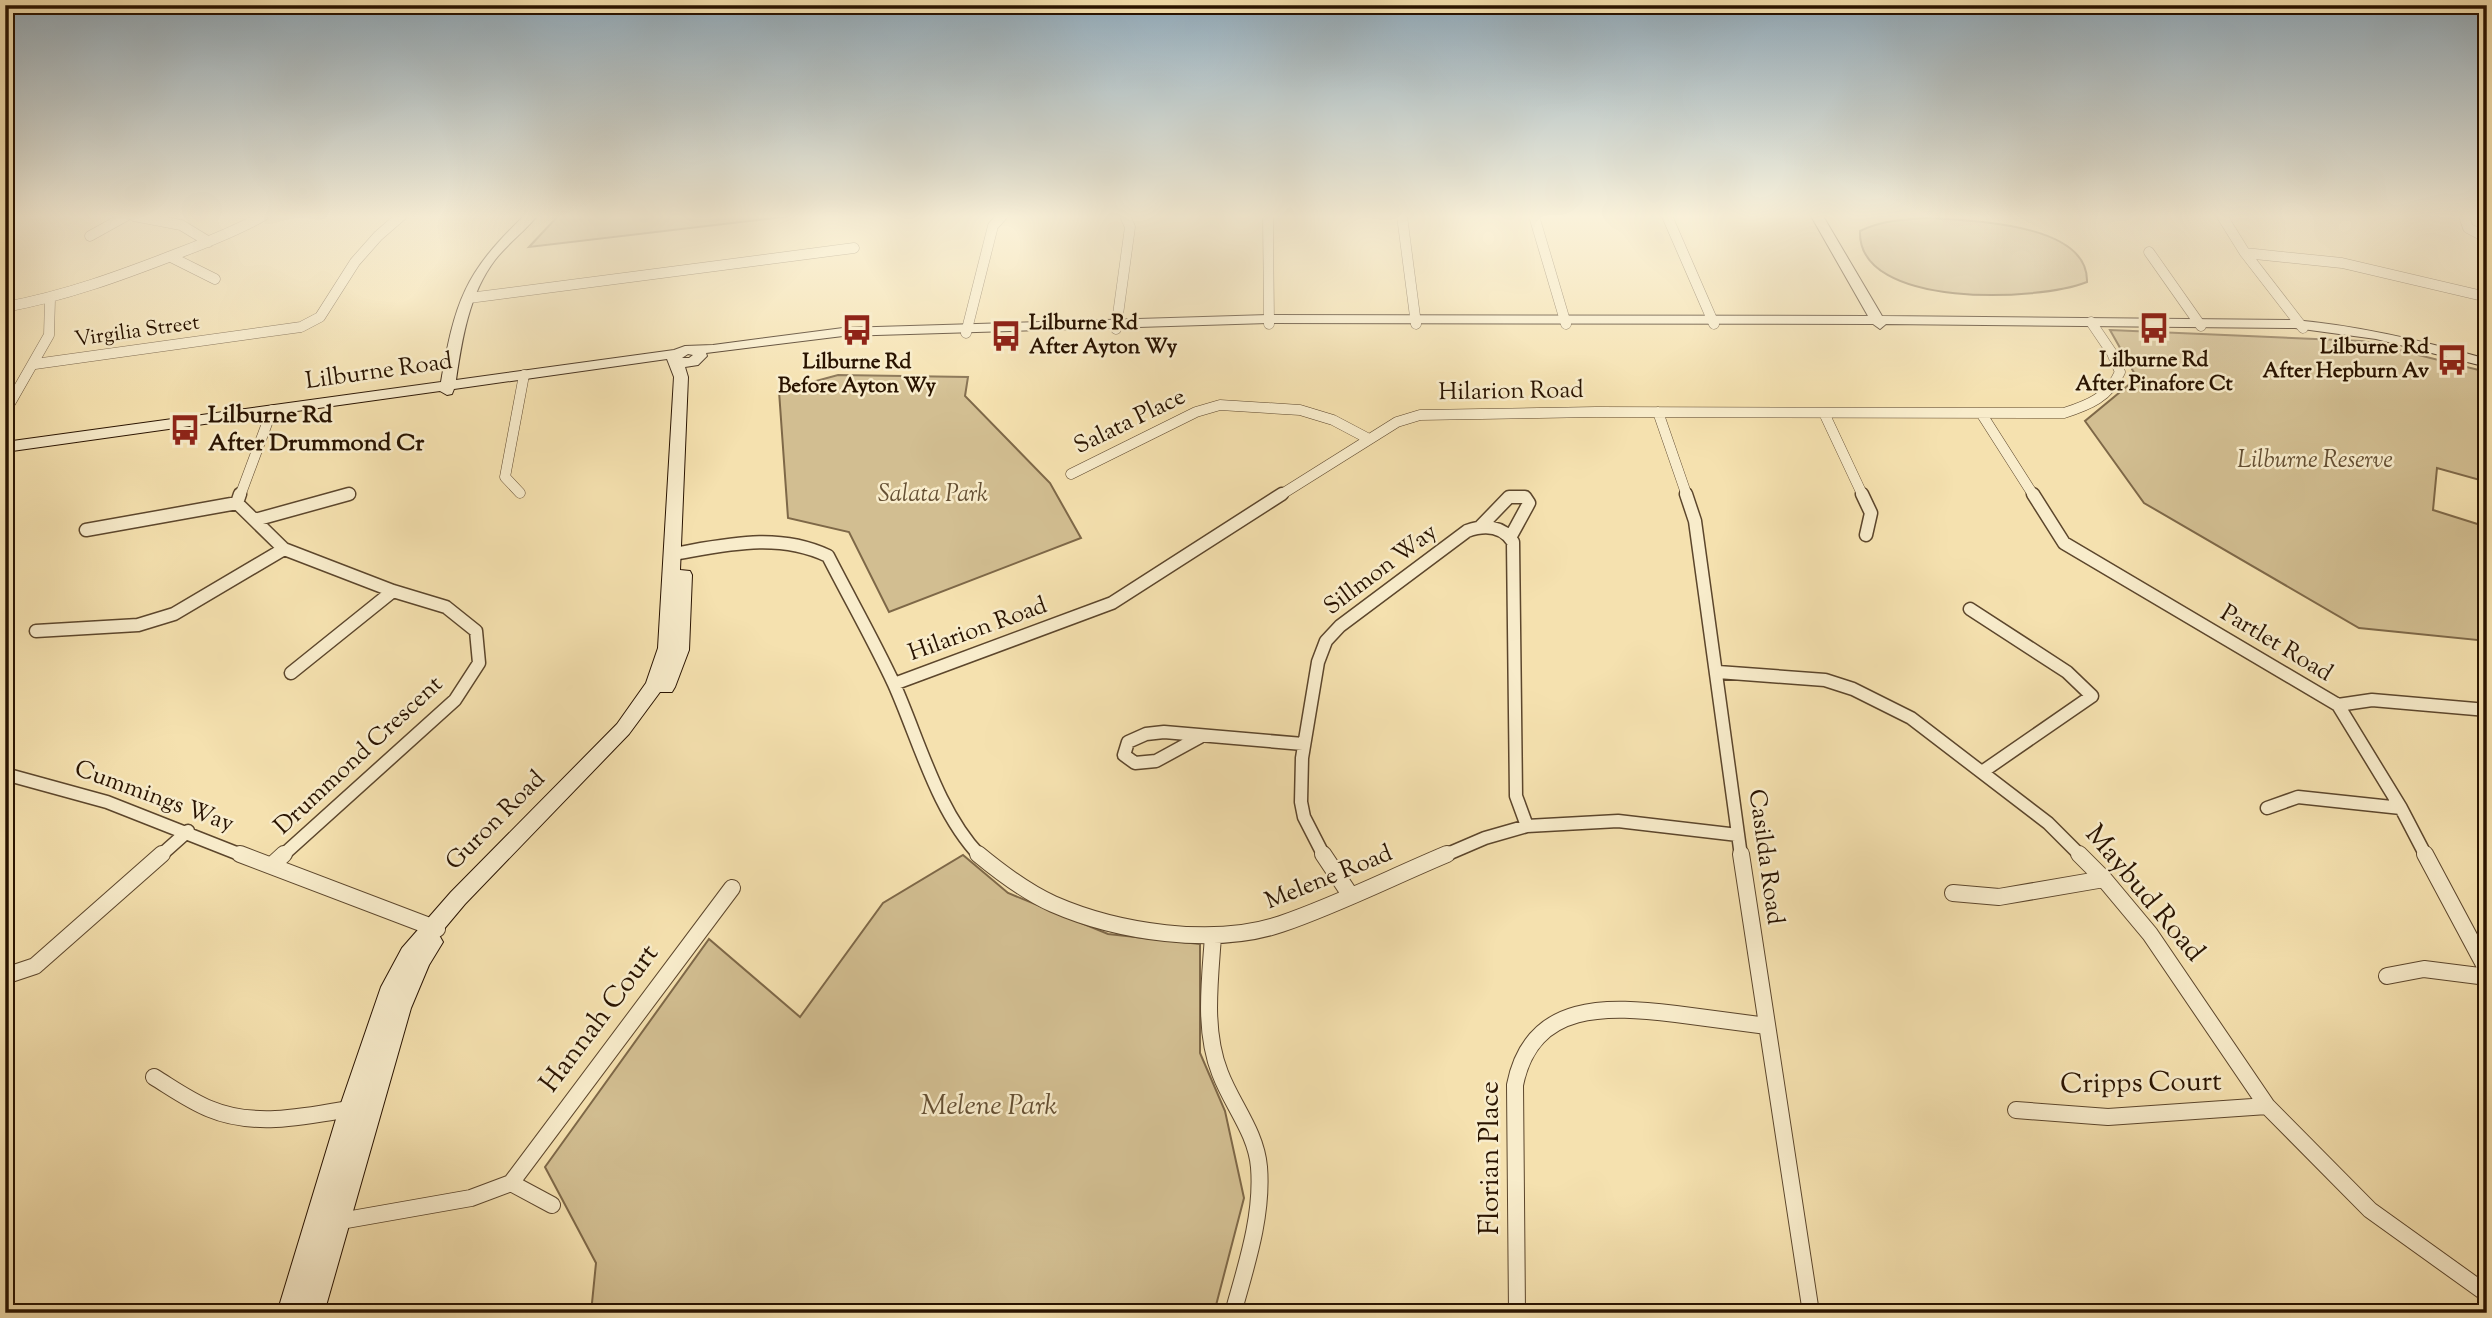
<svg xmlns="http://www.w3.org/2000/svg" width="2492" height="1318" font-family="'Sorts Mill Goudy',serif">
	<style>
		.green { fill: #d2be91; stroke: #7e6848; stroke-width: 2 }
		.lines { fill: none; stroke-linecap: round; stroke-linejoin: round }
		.street-far2-casing { stroke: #5c462c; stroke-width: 11 }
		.street-far1-casing { stroke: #5c462c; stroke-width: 15 }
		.street-casing { stroke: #5c462c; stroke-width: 18 }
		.secondary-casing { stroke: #291300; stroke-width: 2 }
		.street-far2 { stroke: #f8eccb; stroke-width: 10 }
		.street-far1 { stroke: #f8eccb; stroke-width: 12 }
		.street { stroke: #f8eccb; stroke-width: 16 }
		.secondary { fill: #f8eccb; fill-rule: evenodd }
		.wall { fill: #7e6c4e; stroke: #291300; stroke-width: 2 }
		.labels { text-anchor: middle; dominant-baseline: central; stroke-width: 5; stroke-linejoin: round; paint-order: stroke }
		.far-poi-label { font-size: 21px; font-weight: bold; fill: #291300; stroke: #f8eccb }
		.far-street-label { font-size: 21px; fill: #291300; stroke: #f8eccb }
		.street-label { font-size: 24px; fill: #291300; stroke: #f8eccb }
		.poi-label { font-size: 24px; font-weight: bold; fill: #291300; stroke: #f8eccb; text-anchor: start }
		.park-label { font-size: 24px; font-style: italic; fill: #644f33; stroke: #f8eccb }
		.near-street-label { font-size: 28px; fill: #291300; stroke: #f8eccb }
		.near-park-label { font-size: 28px; font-style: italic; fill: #644f33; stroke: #f8eccb }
	</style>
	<rect width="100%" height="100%" fill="#f5e1af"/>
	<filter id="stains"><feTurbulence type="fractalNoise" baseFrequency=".00286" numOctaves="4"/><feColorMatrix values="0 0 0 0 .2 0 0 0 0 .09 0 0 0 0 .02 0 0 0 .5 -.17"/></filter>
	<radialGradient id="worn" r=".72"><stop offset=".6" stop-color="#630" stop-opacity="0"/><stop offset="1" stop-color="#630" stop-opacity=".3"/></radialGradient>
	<!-- green -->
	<path class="green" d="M558,216H791L529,247Z
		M1930,218C1972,221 2089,223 2087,282C2040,301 1857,310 1860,231C1883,220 1904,219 1930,218Z
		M2110,330L2362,341L2487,372V482L2437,468L2433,510L2487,527V641L2359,628L2144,503L2085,421L2137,378Z
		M838,375L968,377L965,396L1050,483L1081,538L889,612L849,532L788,518L779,391Z
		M963,855L1008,893L1108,934L1200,944V1053L1225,1111L1244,1198L1214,1313H591L596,1263L545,1167L709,939L800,1017L883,903Z"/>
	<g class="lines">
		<defs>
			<path id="street-far2" d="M134,216L181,225L209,242
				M1268,216L1269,324
				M1402,216L1416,324
				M1534,216L1566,324
				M1667,216L1714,324
				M2222,216L2245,253L2303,328
				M2464,216L2468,228L2487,238
				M90,236L126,216
				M2149,252L2201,326
				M2245,253L2342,263L2487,297
				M171,257L215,279
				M469,298L854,248
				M5,307C66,296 122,275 179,253C208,242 236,231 263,216
				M1116,329L1130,227L1125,216
				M966,333L993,226L1002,216
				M35,364L301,327L320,317L355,262L378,236L401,216
				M5,412L49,335L50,299
				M1658,412L1687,496
				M1824,413L1863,496
				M1981,413L2034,496
				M1071,474L1196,412L1220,405L1300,410L1333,420L1369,439
				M520,493L505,477L524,375
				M240,496L272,410
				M342,496L350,494
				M1279,496L1397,422L1420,415L1596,412L2064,413C2089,405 2109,397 2120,372L2112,353L2091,322"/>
			<path id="street-far1" d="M240,494L237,503L284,549L393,591L446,607L476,631L479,663L455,700L282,856
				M1686,494L1695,521L1741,856
				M1862,494L1871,513L1866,535
				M2033,494L2064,543L2338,705L2401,808L2426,856
				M255,520L349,494
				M1481,526L1509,497H1525L1529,503L1511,536
				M86,530L237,503
				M673,554C726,545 777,532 828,556C850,599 874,641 894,684C919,740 937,811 980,856
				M1970,609L2067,672L2092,696L1982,772
				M36,631L138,625L174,614L284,549
				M1718,672L1825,680L1853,689L1911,718L2048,823L2081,856
				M291,673L393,591
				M894,684L1112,603L1282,494
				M2338,705L2372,700L2487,710
				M1200,737L1156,761L1135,763L1124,755L1128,742L1146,734L1164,732L1303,744
				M5,774L107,802L244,856
				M2267,808L2298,797L2401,808
				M160,856L188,831
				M1324,856L1304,817L1301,802L1302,758L1318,662L1326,641L1340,626L1467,531C1484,525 1502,525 1513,542L1516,796L1527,826
				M1443,856L1485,838L1527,826L1618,821L1738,835"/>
			<path id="street" d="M240,854L437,929
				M978,854C1001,873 1026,892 1053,904C1117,932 1213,947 1281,924C1337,905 1392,877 1447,854
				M1323,854L1351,896
				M1741,854L1811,1313
				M2079,854L2104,879L2150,934L2267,1106L2370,1210L2487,1294
				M2425,854L2487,970
				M271,866L284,854
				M1953,893L1999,897L2104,879
				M1213,936C1210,981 1203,1030 1220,1073C1232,1105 1256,1132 1259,1167C1263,1216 1246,1266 1233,1313
				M5,976L35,966L162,854
				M2387,976L2424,969L2487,977
				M154,1077C172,1088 190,1101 210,1109C255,1128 308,1116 354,1108
				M2016,1110L2108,1117L2267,1106
				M511,1183L552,1205
				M335,1222L471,1198L511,1183L732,888
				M1517,1313L1515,1085C1532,1000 1609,1006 1676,1014C1706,1018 1737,1022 1767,1026"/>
			<path id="secondary" d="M524,216H537C524,232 507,244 495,260C469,294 462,339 456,380L674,350L685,346L713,345L843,328L1268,315L1868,316L1811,216H1823L1882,316L2295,320C2360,326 2424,341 2487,359V367L2376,339L2295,328L1886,324L1880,329L1873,324L1268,323L843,336L706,353L707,356L698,365L685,367L688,377L680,570L690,571L692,575L689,650L675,687L672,692H660L629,734L465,904L439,935L443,942L429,965L411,1008L324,1313H277L339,1109L381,987L402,948L451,892L617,724L646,683L658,648L674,377L667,359L454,389L452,394L447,395L440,391L5,452V442L441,382C455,302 464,273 524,216ZM688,354L693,355L689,358H682Z"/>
		</defs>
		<!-- street-far2 casing -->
		<use href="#street-far2" class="street-far2-casing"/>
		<!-- street-far1 casing -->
		<use href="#street-far1" class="street-far1-casing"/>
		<!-- street casing -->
		<use href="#street" class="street-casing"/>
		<!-- secondary casing -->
		<use href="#secondary" class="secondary-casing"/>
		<!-- street-far2 -->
		<use href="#street-far2" class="street-far2"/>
		<!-- street-far1 -->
		<use href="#street-far1" class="street-far1"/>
		<!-- street -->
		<use href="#street" class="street"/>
		<!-- secondary -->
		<use href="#secondary" class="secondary"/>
	</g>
	<!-- wall -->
	<path class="wall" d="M2487,491V525L2480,523L2478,501Z"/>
	<!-- sky -->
	<linearGradient id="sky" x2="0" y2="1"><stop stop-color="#91aaba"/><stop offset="0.54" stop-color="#faf2db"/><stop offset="1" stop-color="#faf2db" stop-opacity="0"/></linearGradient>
	<rect width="2492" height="401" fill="url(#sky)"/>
	<!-- icons -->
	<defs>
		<symbol id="bus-bare" viewBox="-9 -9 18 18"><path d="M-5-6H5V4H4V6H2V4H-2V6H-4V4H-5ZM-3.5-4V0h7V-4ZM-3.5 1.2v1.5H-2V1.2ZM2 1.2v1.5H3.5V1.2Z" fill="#8f2418" stroke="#f8eccb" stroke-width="2.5" paint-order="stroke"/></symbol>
	</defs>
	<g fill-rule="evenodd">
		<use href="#bus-bare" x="2132" y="306" width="44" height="44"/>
		<use href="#bus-bare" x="835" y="308" width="44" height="44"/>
		<use href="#bus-bare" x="984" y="314" width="44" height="44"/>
		<use href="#bus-bare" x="2430" y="338" width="44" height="44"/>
		<use href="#bus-bare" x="163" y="408" width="44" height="44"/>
	</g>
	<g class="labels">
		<!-- far-poi labels -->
		<g class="far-poi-label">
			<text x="1029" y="324" text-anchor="start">Lilburne Rd<tspan x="1029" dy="24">After Ayton Wy</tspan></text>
			<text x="2429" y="348" text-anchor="end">Lilburne Rd<tspan x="2429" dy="24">After Hepburn Av</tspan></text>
			<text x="2154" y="361">Lilburne Rd<tspan x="2154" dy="24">After Pinafore Ct</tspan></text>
			<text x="857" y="363">Lilburne Rd<tspan x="857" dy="24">Before Ayton Wy</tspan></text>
		</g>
		<!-- far-street labels -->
		<g class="far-street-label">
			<text transform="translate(137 332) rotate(-8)">Virgilia Street</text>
		</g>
		<!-- street labels -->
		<g class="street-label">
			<text transform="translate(379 372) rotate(-8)">Lilburne Road</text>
			<text transform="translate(1511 392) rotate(-1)">Hilarion Road</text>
			<text transform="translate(1130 422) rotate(-26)">Salata Place</text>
			<text transform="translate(1381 570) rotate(-37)">Sillmon Way</text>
			<text transform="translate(978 630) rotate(-20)">Hilarion Road</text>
			<text transform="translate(2276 644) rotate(31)">Partlet Road</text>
			<text transform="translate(359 756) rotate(-43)">Drummond Crescent</text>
			<text transform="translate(154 797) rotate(20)">Cummings Way</text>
			<text transform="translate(496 821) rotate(-45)">Guron Road</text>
			<text transform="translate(1765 857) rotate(82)">Casilda Road</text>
			<text transform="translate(1329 878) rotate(-22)">Melene Road</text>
		</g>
		<!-- poi labels -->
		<g class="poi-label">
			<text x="208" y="416">Lilburne Rd<tspan x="208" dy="28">After Drummond Cr</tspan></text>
		</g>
		<!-- park labels -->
		<g class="park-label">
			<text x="2315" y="461">Lilburne Reserve</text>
			<text x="933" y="495">Salata Park</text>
		</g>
		<!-- near-street labels -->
		<g class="near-street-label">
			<text transform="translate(2144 894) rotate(50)">Maybud Road</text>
			<text transform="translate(600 1019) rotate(-53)">Hannah Court</text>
			<text transform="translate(2141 1084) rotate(-1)">Cripps Court</text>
			<text transform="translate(1491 1158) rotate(-90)">Florian Place</text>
		</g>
		<!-- near-park labels -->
		<g class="near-park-label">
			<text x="989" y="1107">Melene Park</text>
		</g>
	</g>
	<!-- margin -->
	<rect width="2492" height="1318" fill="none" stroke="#f5e1af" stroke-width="28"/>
	<rect x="7" y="7" width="2478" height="1304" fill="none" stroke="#291300" stroke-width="3.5"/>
	<rect x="14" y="14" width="2464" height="1290" fill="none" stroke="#291300" stroke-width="2"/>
	<rect width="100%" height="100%" filter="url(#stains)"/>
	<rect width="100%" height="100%" fill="url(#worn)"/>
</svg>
